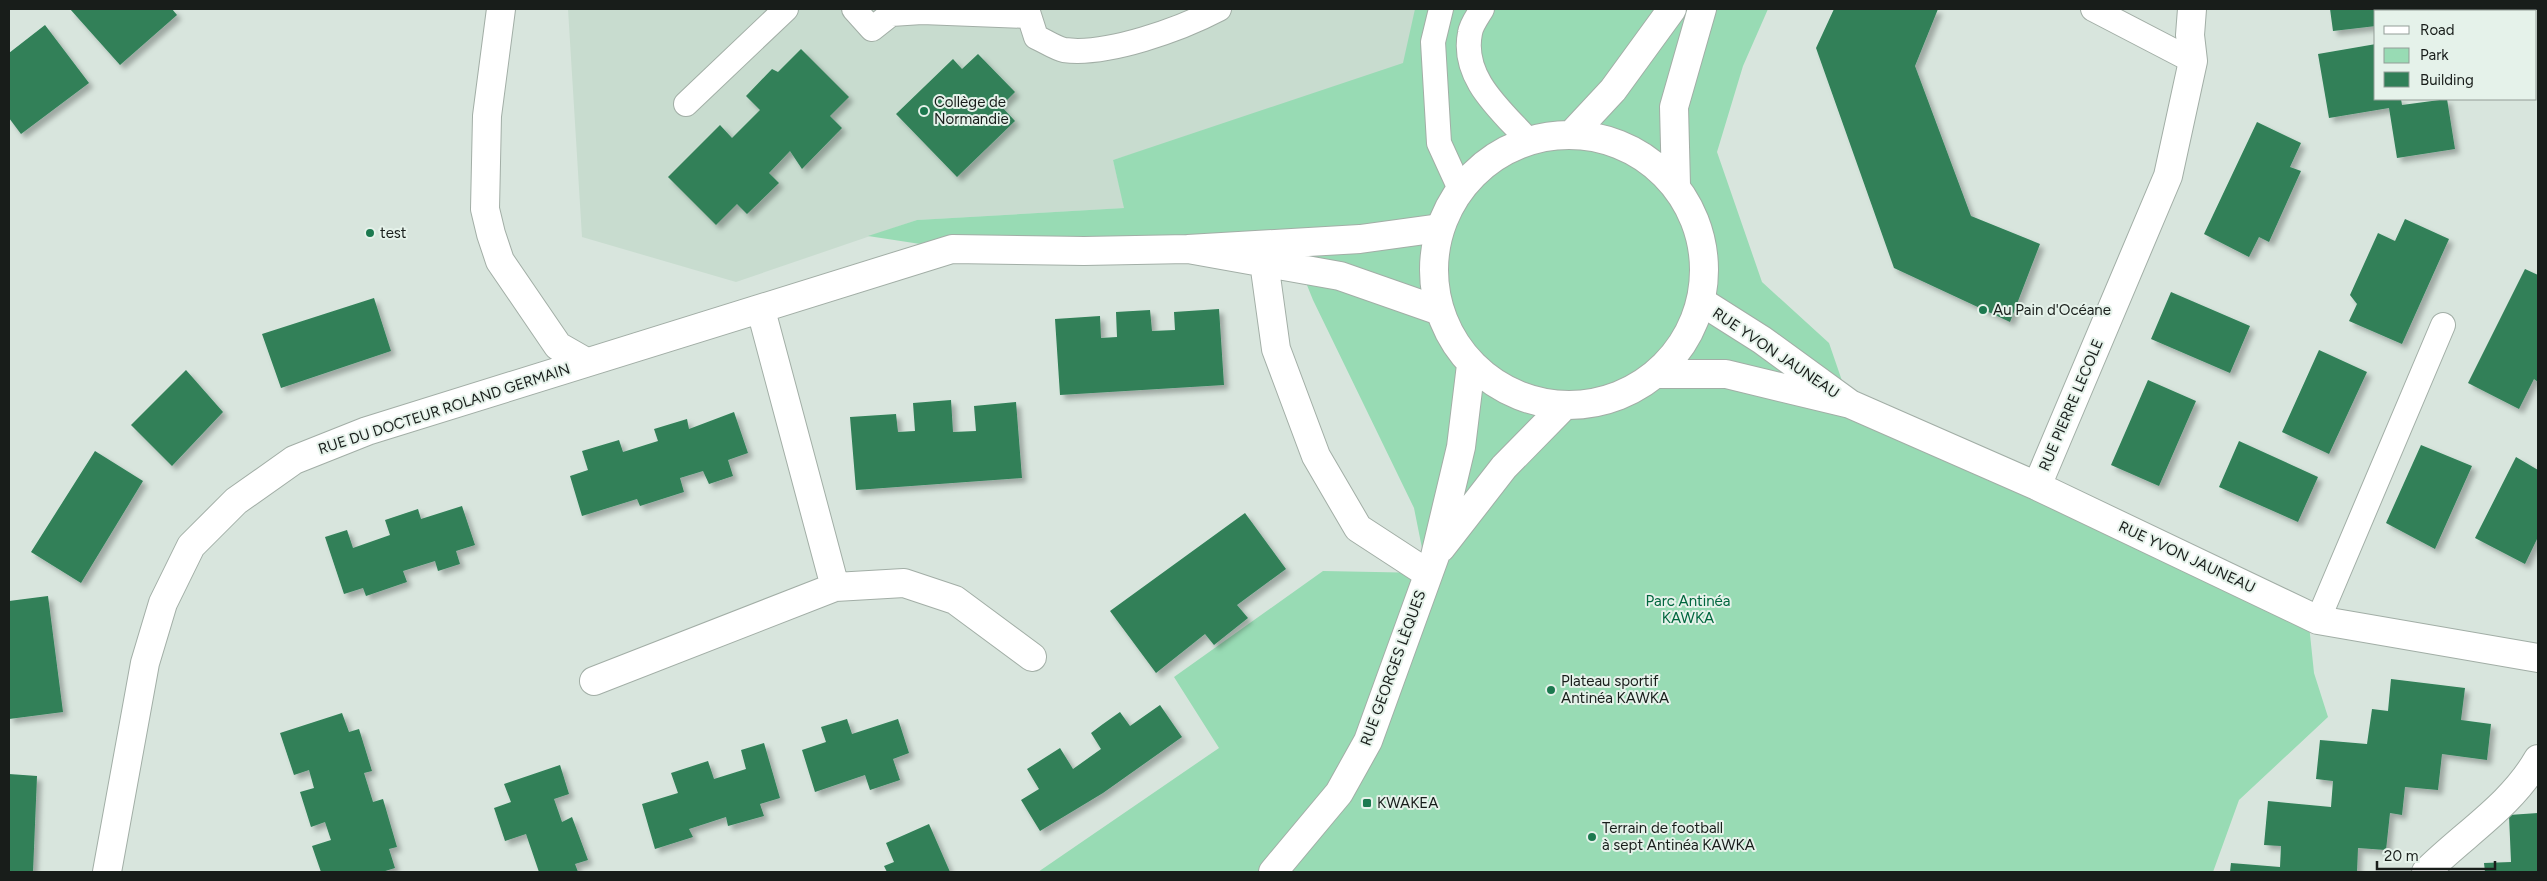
<svg xmlns="http://www.w3.org/2000/svg" width="2547" height="881" font-family="Figtree,sans-serif">
	<style>
		.built { fill: #c8dccf }
		.green { fill: #98dbb4 }
		.building { fill: #308058; filter: url(#shadow) }
		.lines { fill: none; stroke-linecap: round; stroke-linejoin: round }
		.lane-casing { stroke: #a2aea6; stroke-width: 26 }
		.street-casing { stroke: #a2aea6; stroke-width: 30 }
		.secondary-casing { stroke: #a2aea6; stroke-width: 30 }
		.lane { stroke: #fff; stroke-width: 24 }
		.street { stroke: #fff; stroke-width: 28 }
		.secondary { stroke: #fff; stroke-width: 28 }
		.poi-dot { fill: #1c794f; stroke: #e5f2ea; stroke-width: 2 }
		.labels { text-anchor: middle; dominant-baseline: central; stroke-width: 4; stroke-linejoin: round; paint-order: stroke }
		.poi-label { font-size: 15px; fill: #181d1a; stroke: #e5f2ea; text-anchor: start }
		.street-label { font-size: 15px; fill: #181d1a; stroke: #e5f2ea }
		.park-label { font-size: 15px; fill: #00663e; stroke: #e5f2ea }
	</style>
	<defs>
		<filter id="shadow"><feDropShadow dx="4.5" dy="4.5" stdDeviation="2.5" flood-color="#0004"/></filter>
	</defs>
	<rect width="100%" height="100%" fill="#d8e5dd"/>
	<!-- built -->
	<path class="built" d="M568,9H1602L1113,160L1125,208L917,220L736,282L582,237Z"/>
	<!-- green -->
	<path class="green" d="M1415,9H1768L1743,66L1717,152L1762,282L1829,343L1850,404L2308,615L2314,673L2328,717L2239,800L2213,872H1038L1219,748L1174,677L1323,571L1427,573L1414,508L1313,300L1290,243L953,249L868,236L917,220L1124,208L1113,160L1403,63Z"/>
	<!-- building -->
	<path class="building" d="M70,9H172L177,15L120,65Z
		M1834,9H1938L1915,66L1971,216L2040,244L2010,322L1894,268L1816,48Z
		M2330,9H2437V11H2376V26L2333,31Z
		M45,25L89,83L21,134L9,118V53Z
		M2376,44V99H2401L2402,105L2447,99L2455,149L2397,158L2389,108L2329,118L2318,54Z
		M801,49L849,97L830,116L842,128L802,169L790,151L769,173L779,183L747,214L737,204L716,225L668,177L720,125L732,138L760,110L746,96L772,69L778,72Z
		M978,54L1015,92L1001,106L1015,121L957,177L896,114L953,59L962,69Z
		M2257,122L2301,143L2290,167L2301,171L2269,242L2259,237L2249,257L2204,234Z
		M2405,219L2449,239L2402,344L2349,321L2357,304L2350,295L2378,233L2395,241Z
		M2525,269L2538,275V382L2534,379L2519,409L2468,383Z
		M2171,292L2250,326L2230,373L2151,339Z
		M374,298L391,351L281,388L262,334Z
		M1219,309L1224,385L1060,395L1055,319L1100,316L1101,338L1117,337L1116,312L1150,310L1152,331L1175,330L1174,312Z
		M2319,350L2367,372L2329,454L2282,432Z
		M186,370L223,412L172,466L131,425Z
		M2148,380L2196,401L2159,486L2111,465Z
		M951,400L953,432L976,431L974,406L1016,402L1022,478L856,490L850,417L896,414L898,432L915,431L913,403Z
		M734,412L748,453L728,460L733,476L709,484L703,471L680,478L684,492L640,506L637,499L582,516L570,476L588,470L582,451L619,440L623,452L658,441L654,429L687,419L689,429Z
		M2239,441L2318,477L2298,522L2219,487Z
		M2421,445L2472,466L2435,549L2386,523Z
		M95,451L143,481L81,583L31,552Z
		M2516,457L2538,470V537L2525,564L2475,538Z
		M462,506L475,545L456,551L460,564L438,571L435,561L403,571L407,582L366,596L363,588L344,594L325,537L347,530L353,548L390,535L385,520L418,509L421,519Z
		M1245,513L1286,569L1237,605L1248,618L1214,645L1205,634L1156,673L1110,611Z
		M48,596L63,712L9,719V601Z
		M2391,679L2465,688L2461,720L2491,724L2487,760L2442,754L2438,790L2405,787L2402,815L2390,813L2386,850L2358,848L2357,872H2230L2231,863L2280,867L2281,846L2264,845L2268,801L2331,807L2333,781L2316,779L2320,740L2367,744L2372,709L2388,711Z
		M1160,705L1182,737L1103,793L1040,831L1021,800L1039,789L1027,769L1060,748L1073,769L1101,749L1091,733L1103,724L1120,712L1130,726Z
		M342,713L349,732L359,729L372,771L364,773L373,802L383,799L397,847L389,849L395,868L382,872H321L312,846L331,840L325,822L311,827L300,792L314,788L309,770L294,775L280,733Z
		M847,719L852,734L898,719L909,753L893,759L900,780L870,790L865,775L815,792L802,750L826,742L821,727Z
		M764,743L780,798L760,804L764,816L728,826L726,817L689,829L693,837L655,849L642,804L678,793L671,773L708,761L714,779L746,769L741,750Z
		M560,765L569,794L554,799L562,822L572,817L588,860L575,864L578,872H539L526,834L505,841L494,808L511,802L504,784Z
		M9,774L37,776L33,872H9Z
		M2538,813V872H2485L2484,863L2511,862L2509,815Z
		M929,824L950,872H887L884,866L894,862L886,843Z"/>
	<g class="lines">
		<defs>
			<path id="lane" d="M854,9L872,29L891,14L922,12L1028,16
				M1027,9L1036,37C1045,41 1055,48 1064,50C1107,56 1181,29 1219,9
				M1441,9L1433,42L1439,143L1460,189
				M1482,9C1478,16 1471,25 1470,33C1461,78 1501,110 1528,140
				M2093,9L2193,61
				M686,104L786,9
				M2318,620L2443,325"/>
			<path id="street" d="M501,9L487,116L485,209L491,234L500,261L558,346L586,362
				M1264,262L1276,349L1316,456L1358,528L1427,573
				M761,310L835,587
				M1440,311L1340,276L1188,249L1360,239L1440,228
				M1658,374H1726L1850,404L1762,340L1702,302
				M1850,404L2037,486L2318,620L2538,658
				M2037,486L2168,176L2193,61L2190,35L2192,9
				M594,681L835,587L904,583L955,600L1032,657
				M107,872L145,663L163,603L191,546L236,501L294,460L367,431L952,249L1084,251L1188,249
				M2426,872C2464,834 2511,806 2538,759"/>
			<path id="secondary" d="M1572,134L1613,90L1672,9
				M1434 270a135 135 0 1 1 270 0a135 135 0 1 1-270 0Z
				M1676,185L1674,107L1702,9
				M1441,548L1504,467L1563,407
				M1273,872L1339,793L1368,741L1435,556L1461,447L1471,365"/>
		</defs>
		<!-- lane casing -->
		<use href="#lane" class="lane-casing"/>
		<!-- street casing -->
		<use href="#street" class="street-casing"/>
		<!-- secondary casing -->
		<use href="#secondary" class="secondary-casing"/>
		<!-- lane -->
		<use href="#lane" class="lane"/>
		<!-- street -->
		<use href="#street" class="street"/>
		<!-- secondary -->
		<use href="#secondary" class="secondary"/>
	</g>
	<!-- markers -->
	<g class="poi-dot">
		<circle cx="924" cy="111" r="5"/>
		<circle cx="370" cy="233" r="5"/>
		<circle cx="1983" cy="310" r="5"/>
		<circle cx="1551" cy="690" r="5"/>
		<rect x="1362" y="798" width="10" height="10" rx="2.5"/>
		<circle cx="1592" cy="837" r="5"/>
	</g>
	<g class="labels">
		<!-- poi labels -->
		<g class="poi-label">
			<text x="934" y="102">Collège de<tspan x="934" dy="17">Normandie</tspan></text>
			<text x="380" y="233">test</text>
			<text x="1993" y="310">Au Pain d'Océane</text>
			<text x="1561" y="681">Plateau sportif<tspan x="1561" dy="17">Antinéa KAWKA</tspan></text>
			<text x="1377" y="803">KWAKEA</text>
			<text x="1602" y="828">Terrain de football<tspan x="1602" dy="17">à sept Antinéa KAWKA</tspan></text>
		</g>
		<!-- street labels -->
		<g class="street-label">
			<text transform="translate(1776 353) rotate(34)">RUE YVON JAUNEAU</text>
			<text transform="translate(2071 405) rotate(-67)">RUE PIERRE LECOLE</text>
			<text transform="translate(444 409) rotate(-18)">RUE DU DOCTEUR ROLAND GERMAIN</text>
			<text transform="translate(2187 557) rotate(25)">RUE YVON JAUNEAU</text>
			<text transform="translate(1393 668) rotate(-70)">RUE GEORGES LÈQUES</text>
		</g>
		<!-- park labels -->
		<g class="park-label">
			<text x="1688" y="601">Parc Antinéa<tspan x="1688" dy="17">KAWKA</tspan></text>
		</g>
	</g>
	<!-- border -->
	<rect width="2547" height="881" fill="none" stroke="#181d1a" stroke-width="20"/>
	<!-- legend -->
	<rect x="2374" y="10" width="162" height="90" fill="#e5f2ea" stroke="#939d97"/>
	<rect x="2384" y="26" width="25" height="8" fill="#ffffff" stroke="#939d97"/>
	<text x="2420" y="35" font-size="15" fill="#181d1a">Road</text>
	<rect x="2384" y="48" width="25" height="15" fill="#98dbb4" stroke="#939d97"/>
	<text x="2420" y="60" font-size="15" fill="#181d1a">Park</text>
	<rect x="2384" y="72" width="25" height="15" fill="#308058" stroke="#939d97"/>
	<text x="2420" y="85" font-size="15" fill="#181d1a">Building</text>
	<!-- scale -->
	<path d="M2377 861v8h118v-8" fill="none" stroke="#181d1a" stroke-width="2.5"/>
	<text x="2384" y="861" font-size="15" fill="#181d1a" stroke="#e5f2ea" stroke-width="4" paint-order="stroke">20 m</text>
</svg>
